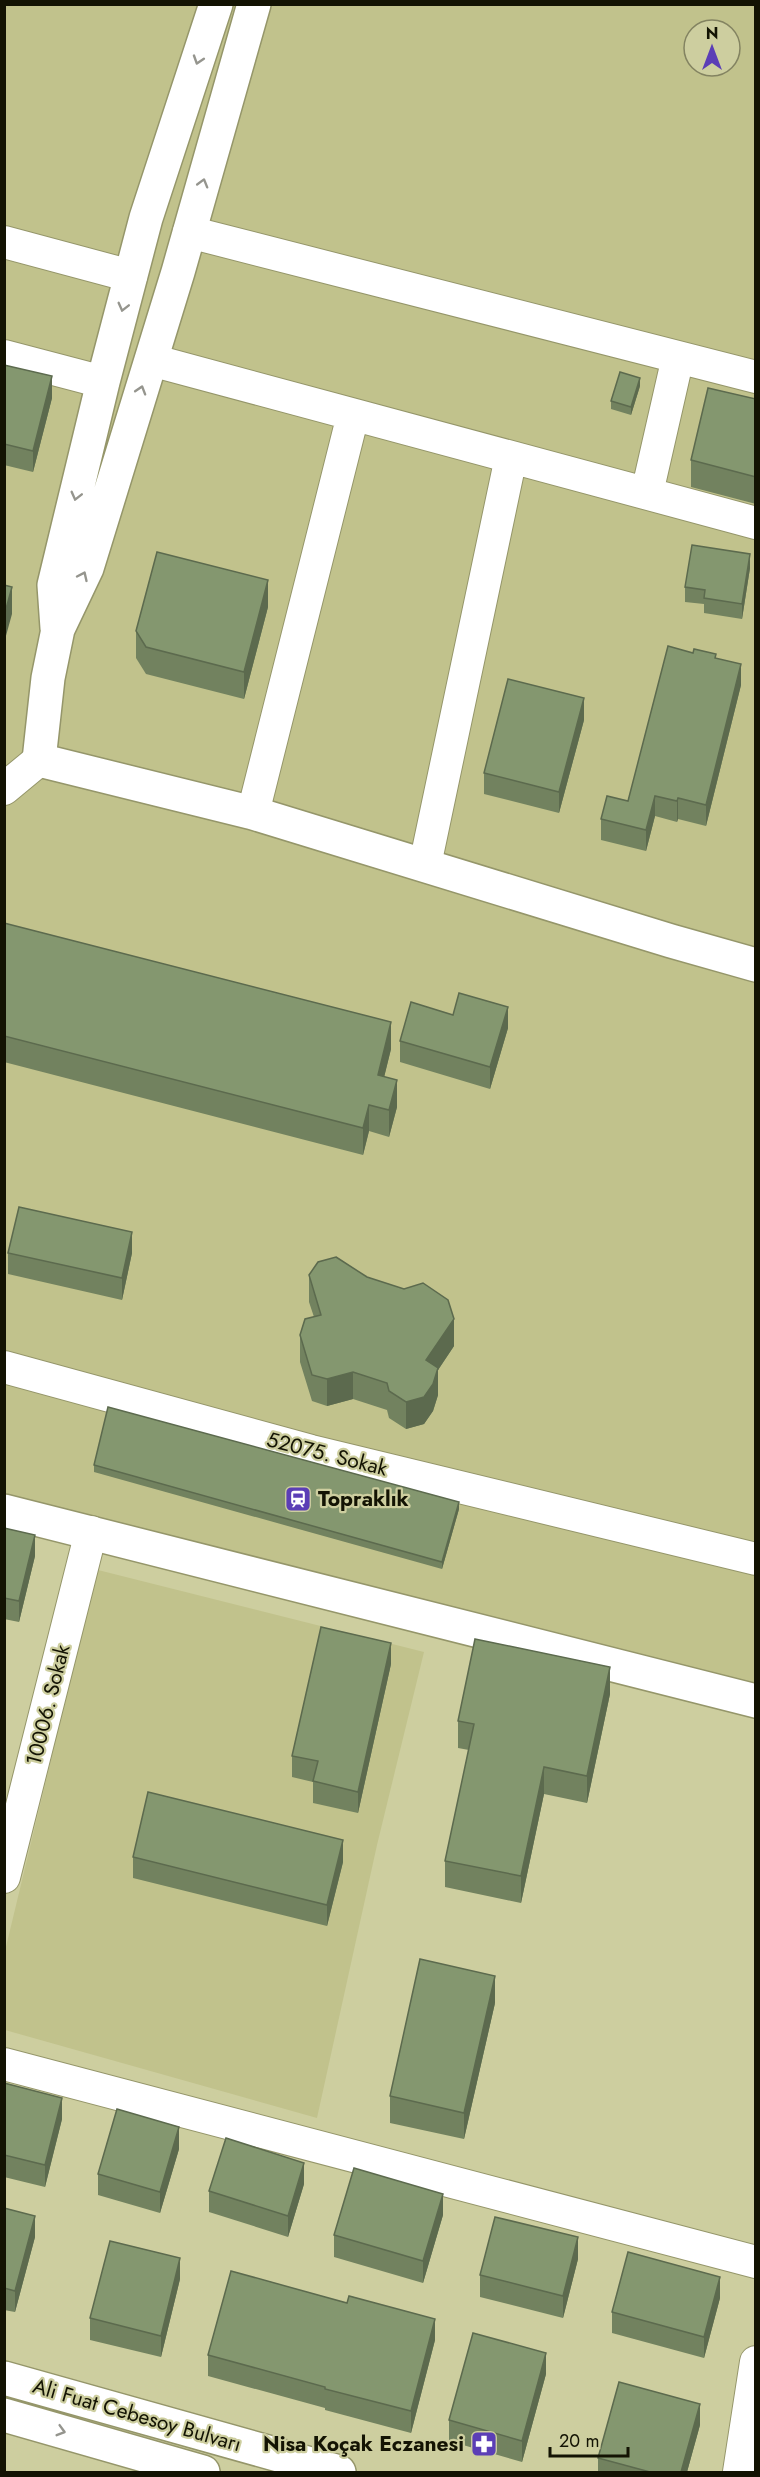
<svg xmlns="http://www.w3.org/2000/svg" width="760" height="2477" font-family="Jost,sans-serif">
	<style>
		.built { fill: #c1c28c; fill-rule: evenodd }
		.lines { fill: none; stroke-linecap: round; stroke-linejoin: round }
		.minor-casing { stroke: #95966a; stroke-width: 34 }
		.tertiary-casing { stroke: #95966a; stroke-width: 36 }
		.secondary-casing { stroke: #95966a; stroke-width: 36 }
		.minor { stroke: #fff; stroke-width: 32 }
		.tertiary { stroke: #fff; stroke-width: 33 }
		.secondary { stroke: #fff; stroke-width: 33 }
		.wall { fill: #72825f }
		.shaded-wall { fill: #5c6a4e }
		.building { fill: #84976f; stroke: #5c6a4e; stroke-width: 1.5 }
		.oneway { stroke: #95958e }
		.labels { text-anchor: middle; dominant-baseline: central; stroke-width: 4.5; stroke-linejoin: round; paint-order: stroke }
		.street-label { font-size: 21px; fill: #131303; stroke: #cdce9f }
		.poi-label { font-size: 21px; font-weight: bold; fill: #131303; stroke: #cdce9f; text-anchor: start }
	</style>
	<rect width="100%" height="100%" fill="#cdce9f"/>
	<!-- built -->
	<path class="built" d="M5,5H755V1692L5,1518ZM694,30H730V66H694Z
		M94,1569L424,1652L377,1845L317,2118L5,2030V1951L50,1764Z"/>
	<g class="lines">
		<defs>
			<path id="minor" d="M189,232L756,377
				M4,242L131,276
				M4,356L103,382
				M151,360L756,523
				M647,493L678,357
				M4,789L39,760
				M253,813L353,415
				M425,865L511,457
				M4,1367L311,1451L756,1559
				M4,1877L91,1532
				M4,2064L756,2262
				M739,2472L756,2362"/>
			<path id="tertiary" d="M254,4L178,272L87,568L58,629L48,678L39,760L253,813L671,941L756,965
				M57,628L54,585L103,382L146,218L216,4
				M4,1511L756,1701"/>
			<path id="secondary" d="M4,2378L339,2472
				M4,2415L203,2472"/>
		</defs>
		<!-- minor casing -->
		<use href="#minor" class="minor-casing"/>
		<!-- tertiary casing -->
		<use href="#tertiary" class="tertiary-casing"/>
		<!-- secondary casing -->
		<use href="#secondary" class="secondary-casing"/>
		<!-- minor -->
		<use href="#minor" class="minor"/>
		<!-- tertiary -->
		<use href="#tertiary" class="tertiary"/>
		<!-- secondary -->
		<use href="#secondary" class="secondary"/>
	</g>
	<!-- wall -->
	<path class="wall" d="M4,365L52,398L33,472L4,465Z
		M640,386L631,415L611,409V401Z
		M756,399V504L691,487V460Z
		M750,568L742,619L704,613V604L685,602V587Z
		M268,607L244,699L146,674L136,658V631Z
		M716,658L741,685L706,826L678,819L677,822L655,816L646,851L601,840V819L628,801Z
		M584,720L559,813L484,794V773Z
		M4,923L391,1049L384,1077L397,1107L389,1137L369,1131L363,1155L4,1062Z
		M453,1015L508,1028L490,1089L400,1062V1041Z
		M8,1253H132L122,1300L8,1274Z
		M309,1275L454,1346L438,1370V1395L433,1411L424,1424L406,1429L389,1418L387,1410L353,1399L327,1406L312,1401L300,1362V1335L314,1317L309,1302Z
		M94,1465L459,1509L442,1569L94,1472Z
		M4,1528L35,1556L19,1622L4,1619Z
		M391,1664L358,1813L313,1803V1782L292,1777V1756Z
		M610,1694L587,1803L544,1794L521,1903L445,1887V1861L469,1750L458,1748V1721Z
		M756,1781V1803H754V1788Z
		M133,1857L343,1862L327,1926L133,1878Z
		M495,2003L464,2139L390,2123V2096Z
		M4,2083L62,2119L45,2187L4,2177Z
		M179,2149L160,2213L98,2195V2174Z
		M304,2184L288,2237L209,2212V2191Z
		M4,2208L35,2237L15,2312L4,2310Z
		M443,2215L423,2283L334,2257V2235Z
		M578,2259L563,2318L480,2297V2275Z
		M180,2279L161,2357L90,2340V2318Z
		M720,2298L704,2358L612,2333V2312Z
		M435,2340L411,2433L325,2410V2408L208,2376V2355Z
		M546,2374L522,2462L449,2441V2420Z
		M700,2425L687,2472H598V2458Z"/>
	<!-- shaded-wall -->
	<path class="shaded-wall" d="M52,376V398L33,472V451Z
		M640,378V386L631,415V407Z
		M750,554V568L742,619V604Z
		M268,580V607L244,699V672Z
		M12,587V614L4,643V616Z
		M741,664V685L706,826V805Z
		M584,698V720L559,813V792Z
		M655,796V816L646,851V830Z
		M678,798V819L677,822V801Z
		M508,1007V1028L490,1089V1067Z
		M391,1022V1049L378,1102V1075Z
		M397,1080V1107L389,1137V1110Z
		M369,1105V1131L363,1155V1128Z
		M132,1232V1253L122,1300V1278Z
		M454,1319V1346L438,1370V1395L433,1411L424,1424L406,1429V1402L426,1360Z
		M353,1372V1399L327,1406V1379Z
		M459,1502V1509L442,1569V1562Z
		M35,1535V1556L19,1622V1601Z
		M391,1643V1664L358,1813V1792Z
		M610,1667V1694L587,1803V1776Z
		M544,1767V1794L521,1903V1876Z
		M343,1840V1862L327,1926V1905Z
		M495,1976V2003L464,2139V2113Z
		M62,2098V2119L45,2187V2165Z
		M179,2127V2149L160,2213V2192Z
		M304,2163V2184L288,2237V2216Z
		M443,2194V2215L423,2283V2261Z
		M35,2216V2237L15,2312V2291Z
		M578,2237V2259L563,2318V2296Z
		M180,2258V2279L161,2357V2336Z
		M720,2277V2298L704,2358V2337Z
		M435,2319V2340L411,2433V2411Z
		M546,2353V2374L522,2462V2441Z
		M700,2404V2425L687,2472H681Z"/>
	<!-- building -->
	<path class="building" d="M4,365L52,376L33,451L4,444Z
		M620,372L640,378L631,407L611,401Z
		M708,388L756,399V477L691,460Z
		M692,545L750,554L742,604L704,598L705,590L685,587Z
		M157,552L268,580L244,672L146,647L136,631Z
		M4,585L12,587L4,616Z
		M668,646L693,653L694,649L716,654L715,658L741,664L706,805L678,798L677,801L655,796L646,830L601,819L607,796L628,801Z
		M508,679L584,698L559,792L484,773Z
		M4,923L391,1022L378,1075L397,1080L389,1110L369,1105L363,1128L4,1036Z
		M459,993L508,1007L490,1067L400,1041L411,1002L453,1015Z
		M19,1207L132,1232L122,1278L8,1253Z
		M336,1257L367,1277L404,1289L423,1283L448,1300L454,1319L426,1360L438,1368L433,1384L424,1397L406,1402L389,1391L387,1383L353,1372L327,1379L312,1375L300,1335L305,1319L321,1315L309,1275L318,1262Z
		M108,1407L459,1502L442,1562L94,1465Z
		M4,1528L35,1535L19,1601L4,1598Z
		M321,1627L391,1643L358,1792L313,1781L318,1761L292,1756Z
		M475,1639L610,1667L587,1776L544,1767L521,1876L445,1861L474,1724L458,1721Z
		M148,1792L343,1840L327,1905L133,1857Z
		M420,1959L495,1976L464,2113L390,2096Z
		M4,2083L62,2098L45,2165L4,2155Z
		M117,2109L179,2127L160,2192L98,2174Z
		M226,2138L304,2163L288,2216L209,2191Z
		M354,2168L443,2194L423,2261L334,2235Z
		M4,2208L35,2216L15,2291L4,2288Z
		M495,2217L578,2237L563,2296L480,2275Z
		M110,2241L180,2258L161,2336L90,2318Z
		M628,2252L720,2277L704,2337L612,2312Z
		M231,2271L347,2303L349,2296L435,2319L411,2411L325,2389V2387L208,2355Z
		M473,2333L546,2353L522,2441L449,2420Z
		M619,2382L700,2404L681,2472H650L598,2458Z"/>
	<!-- one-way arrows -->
	<defs><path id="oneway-chevron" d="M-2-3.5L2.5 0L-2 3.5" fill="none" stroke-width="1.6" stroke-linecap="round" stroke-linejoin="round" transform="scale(1.5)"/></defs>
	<g class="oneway">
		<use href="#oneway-chevron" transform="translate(198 60) rotate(108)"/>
		<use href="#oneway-chevron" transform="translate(203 183) rotate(-74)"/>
		<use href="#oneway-chevron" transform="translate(123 307) rotate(104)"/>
		<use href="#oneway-chevron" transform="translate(141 390) rotate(-73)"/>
		<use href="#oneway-chevron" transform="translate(76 496) rotate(104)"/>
		<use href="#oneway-chevron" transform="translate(83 576) rotate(-65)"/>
		<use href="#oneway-chevron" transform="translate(61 2431) rotate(16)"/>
	</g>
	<!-- icons -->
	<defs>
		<symbol id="station-square" viewBox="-11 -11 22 22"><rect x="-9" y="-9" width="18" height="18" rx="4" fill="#5b3eb6" stroke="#cdce9f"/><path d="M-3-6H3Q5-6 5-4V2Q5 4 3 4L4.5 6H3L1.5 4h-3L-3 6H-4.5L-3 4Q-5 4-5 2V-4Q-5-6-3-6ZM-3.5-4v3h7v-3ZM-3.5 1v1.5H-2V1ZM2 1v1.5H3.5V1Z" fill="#fff"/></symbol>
		<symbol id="pharmacy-square" viewBox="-11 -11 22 22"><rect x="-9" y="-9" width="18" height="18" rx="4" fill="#5b3eb6" stroke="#cdce9f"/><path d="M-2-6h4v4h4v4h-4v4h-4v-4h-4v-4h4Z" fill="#fff"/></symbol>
	</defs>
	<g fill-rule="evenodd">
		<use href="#station-square" x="283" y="1484" width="30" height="30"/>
		<use href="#pharmacy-square" x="469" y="2429" width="30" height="30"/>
	</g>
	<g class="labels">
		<!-- street labels -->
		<g class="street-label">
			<text transform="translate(327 1454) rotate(14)">52075. Sokak</text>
			<text transform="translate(48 1705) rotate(-76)">10006. Sokak</text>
			<text transform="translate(137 2415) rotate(16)">Ali Fuat Cebesoy Bulvarı</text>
		</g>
		<!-- poi labels -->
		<g class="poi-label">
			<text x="318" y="1499">Topraklık</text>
			<text x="464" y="2444" text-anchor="end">Nisa Koçak Eczanesi</text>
		</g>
	</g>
	<!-- border -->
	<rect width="760" height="2477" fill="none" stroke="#131303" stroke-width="12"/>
	<!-- north arrow -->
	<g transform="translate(712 48)"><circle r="28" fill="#cdce9f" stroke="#838361" stroke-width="1.5"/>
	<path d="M0-4.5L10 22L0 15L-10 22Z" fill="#5b3eb6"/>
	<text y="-9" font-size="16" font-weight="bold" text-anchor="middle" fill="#131303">N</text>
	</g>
	<!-- scale -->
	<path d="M550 2447v9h78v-9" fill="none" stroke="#131303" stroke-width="3"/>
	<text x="559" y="2447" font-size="18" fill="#131303" stroke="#cdce9f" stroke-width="4.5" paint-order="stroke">20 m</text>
</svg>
